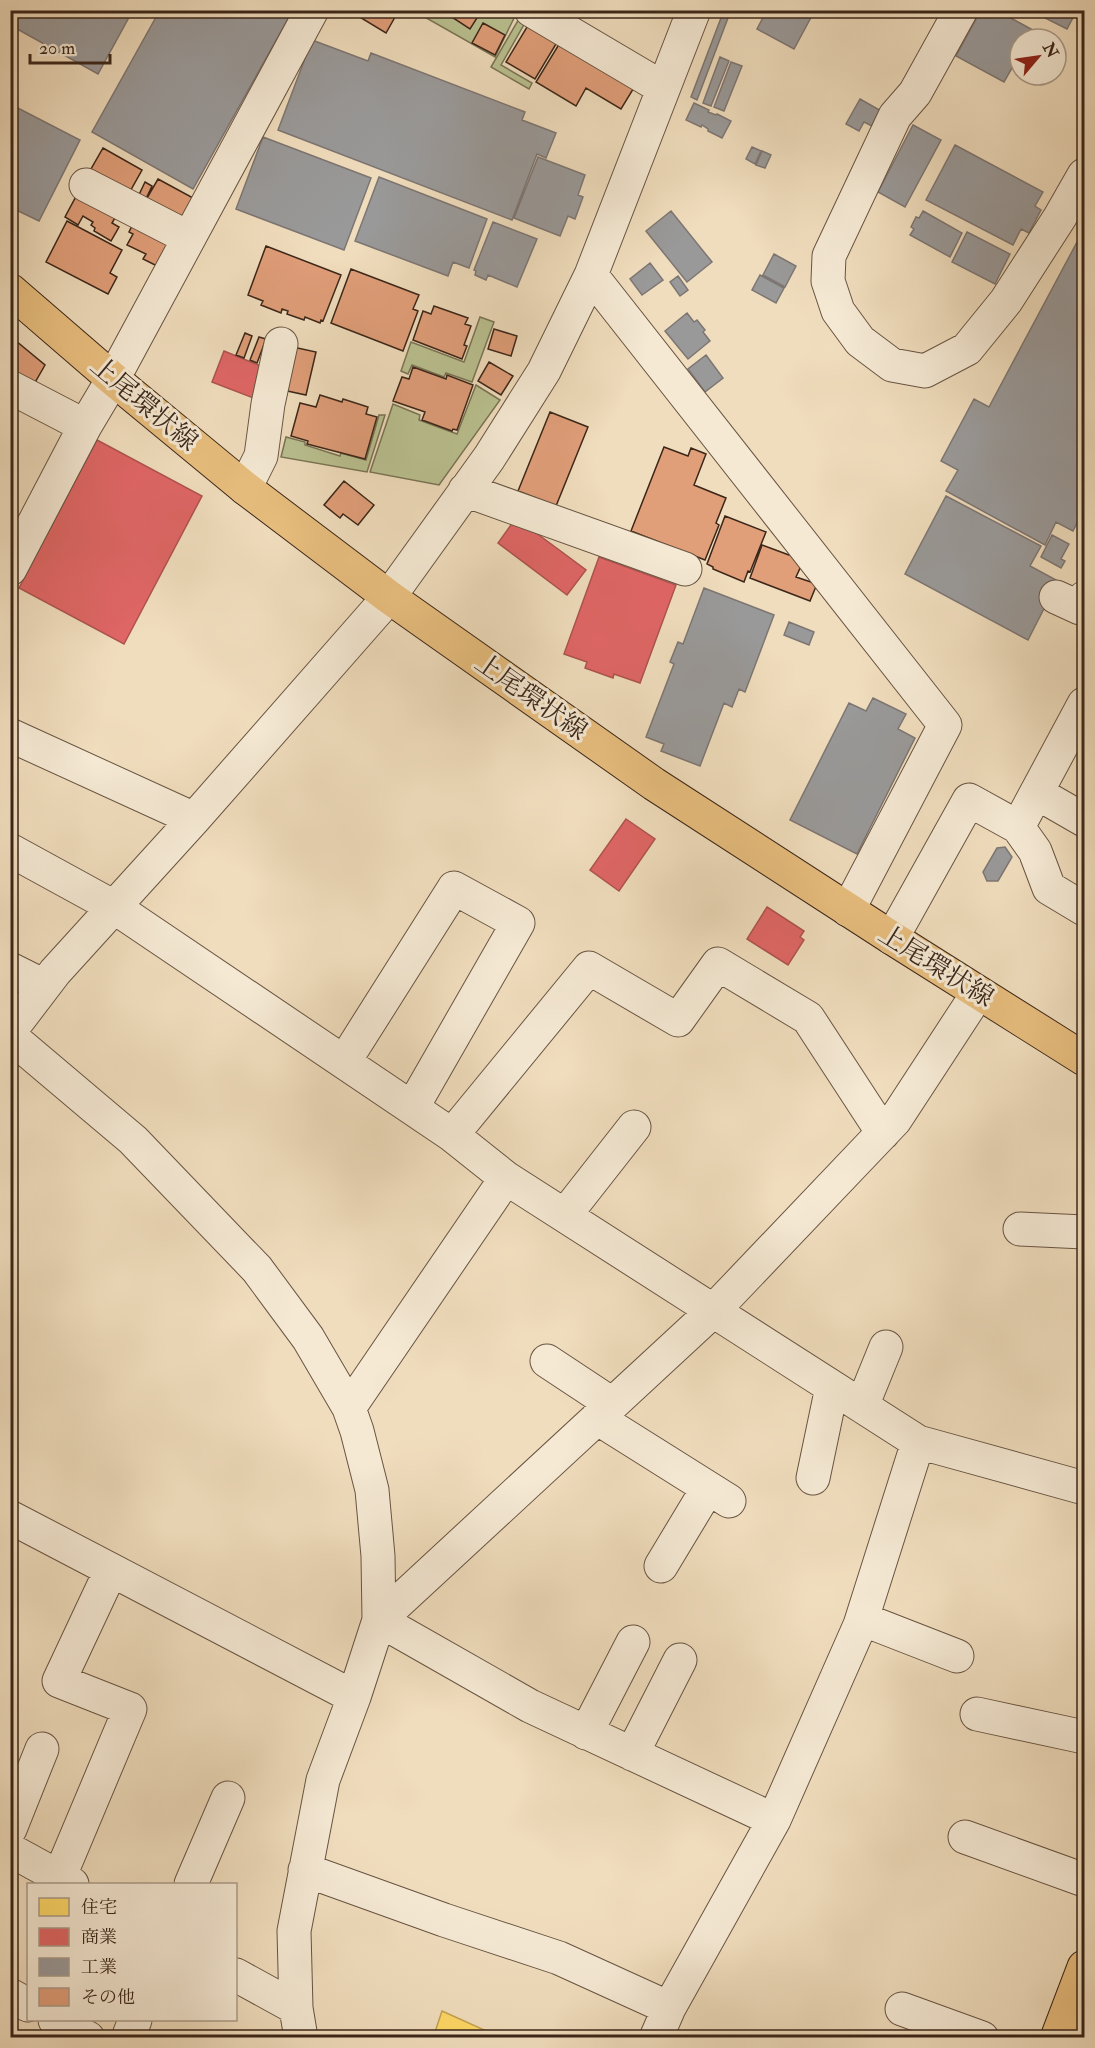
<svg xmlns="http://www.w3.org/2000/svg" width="1095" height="2048" font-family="'IM FELL Double Pica','Noto Serif JP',serif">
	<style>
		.green { fill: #bac191; stroke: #7a7455; stroke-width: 1.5 }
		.homes { fill: #ffd966; stroke: #c4a34f; stroke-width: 1.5 }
		.shops { fill: #e06666; stroke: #ae534f; stroke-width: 1.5 }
		.industry { fill: #999; stroke: #7d7673; stroke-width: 1.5 }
		.building { fill: #e09e79; stroke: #3b2619; stroke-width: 1.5 }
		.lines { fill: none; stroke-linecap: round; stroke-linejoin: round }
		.minor-casing { stroke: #685442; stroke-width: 35 }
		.major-casing { stroke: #3b2619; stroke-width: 35 }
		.minor { stroke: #f5e9d4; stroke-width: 33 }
		.major { stroke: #e8be7e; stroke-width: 33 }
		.labels { text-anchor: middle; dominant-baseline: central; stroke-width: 6; stroke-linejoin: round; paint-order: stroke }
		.street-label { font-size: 26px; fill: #3b2619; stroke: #f5e9d4 }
	</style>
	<rect width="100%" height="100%" fill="#f0ddbd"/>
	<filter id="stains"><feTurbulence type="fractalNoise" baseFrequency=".00333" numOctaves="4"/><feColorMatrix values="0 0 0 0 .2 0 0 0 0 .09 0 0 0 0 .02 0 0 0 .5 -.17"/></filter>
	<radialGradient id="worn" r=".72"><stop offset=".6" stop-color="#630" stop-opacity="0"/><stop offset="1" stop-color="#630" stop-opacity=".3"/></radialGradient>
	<!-- green -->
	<path class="green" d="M515,10L517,12L495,57L414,11Z
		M520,17L526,21L501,65L532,83L529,89L491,67Z
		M480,317L494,322L472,382L446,373L444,377L412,365L408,374L401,371L411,342L464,362Z
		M476,385L500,400L439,485L370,472L393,404L420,415L419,420L457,434Z
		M379,415H385L367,472L281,457L286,437L305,442V445L340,456L341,453L366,460Z"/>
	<!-- homes -->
	<path class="homes" d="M442,2011L502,2038H433Z"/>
	<!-- shops -->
	<path class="shops" d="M224,351L268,369L256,399L212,382Z
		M97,440L202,496L124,644L19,588Z
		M516,518L586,570L567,595L498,543Z
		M599,557L676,585L640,683L614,674L613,678L585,668L587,662L564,654Z
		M626,819L655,839L619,891L590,870Z
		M767,907L804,931L800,937L804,940L788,965L747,939Z"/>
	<!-- industry -->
	<path class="industry" d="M10,10H133L98,74L10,25Z
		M160,10H293L193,189L92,132Z
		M724,10H731L697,100L691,97Z
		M767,10H815L794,49L757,29Z
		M981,10H996L1033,30L1028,39H1020V54L1004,82L956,56Z
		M1044,10H1077L1067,29L1041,16Z
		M312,40L368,61L371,53L525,112L522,120L556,133L546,158L537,154L512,220L278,130Z
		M720,57L729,61L711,106L703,103Z
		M731,62L742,66L724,111L714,107Z
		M860,99L883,112L874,127L864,122L859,131L846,124Z
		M694,103L709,110L708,112L716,115L717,114L731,121L722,138L708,131V129L702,125L701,127L686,120Z
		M10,104L80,140L39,221L10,207Z
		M913,125L941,140L905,207L878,192Z
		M263,137L371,178L344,250L236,209Z
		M955,145L1043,192L1035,206L1041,210L1029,233L1021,229L1013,245L926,200Z
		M752,147L761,151L755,164L746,159Z
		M762,151L771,155L765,168L756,165Z
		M538,157L585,175L578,195L583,197L575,219L568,216L560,236L514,218Z
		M379,177L487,219L469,268L453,262L448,276L355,241Z
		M671,211L712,262L687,282L646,231Z
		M923,211L962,233L950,257L910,235L914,229L911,227L916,217L919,218Z
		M493,222L537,239L517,287L488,275L486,280L475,275L476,271L474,270Z
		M1084,229V509L1073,531L1056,522L1045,545L946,491L958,470L941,461L974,399L989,407Z
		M967,232L1010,254L995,284L952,262Z
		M774,254L796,266L785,287L763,275Z
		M650,263L663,280L642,295L630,279Z
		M760,275L784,288L776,303L752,290Z
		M678,276L688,290L680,296L670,282Z
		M687,313L694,322L697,320L705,330L703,332L710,341L688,359L665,331Z
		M706,355L723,378L705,392L688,369Z
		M946,496L1041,546L1030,566L1058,581L1028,640L905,574Z
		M1052,535L1069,544L1061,559L1065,561L1061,568L1041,557Z
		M704,588L774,615L745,692L739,689L732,707L724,703L700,766L661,751L664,744L646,737L674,664L670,662L678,642L683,644Z
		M789,622L814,632L809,645L784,635Z
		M873,698L906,714L898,729L915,738L857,854L790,820L849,703L866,711Z
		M1005,847L1012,857L998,881H987L983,872L997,848Z"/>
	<!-- building -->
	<path class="building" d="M348,10H399L386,33Z
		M441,10H482L470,29Z
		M530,22L559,39L535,79L506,62Z
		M483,23L505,35L495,55L472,43Z
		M561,41L635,86L621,109L586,88L576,106L536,82Z
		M103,148L142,170L128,195L116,183L91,169Z
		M158,179L195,199L183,221L147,198Z
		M145,182L152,186L144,203L137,199Z
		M80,189L115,218L112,223L119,227L111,241L94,231L95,228L91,225L93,222L83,216L78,225L65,217Z
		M67,221L122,250L110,273L117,277L108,294L46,262Z
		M134,222L172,243L159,267L143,259L146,254L127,245L133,234L129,232Z
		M266,246L341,275L323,321L321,320L320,323L305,317L304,320L287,314L288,311L282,309L281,313L261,305L263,301L248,295Z
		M351,269L419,295L413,309L418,311L403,351L331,323Z
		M434,306L468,318L465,324L471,326L464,345L467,346L462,359L413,340L423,311L431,314Z
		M494,329L517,336L511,356L488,349Z
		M245,333L252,336L244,358L236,355Z
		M10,336L45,365L33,386L10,374Z
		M259,337L266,339L257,363L250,360Z
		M293,347L316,352L306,395L278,389Z
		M489,362L513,376L501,395L478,381Z
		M413,367L446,379L447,375L473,385L457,430L453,429L452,431L422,420L425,412L393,401L402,377L409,379Z
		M320,395L342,402L343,399L368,407L366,414L377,417L365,459L307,444L308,441L291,436L300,403L316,407Z
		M550,412L588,427L556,506L518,491Z
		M664,447L688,456L691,448L706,454L694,485L726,498L716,523L719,525L705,560L631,531Z
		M344,481L374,505L358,525L343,514L340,518L324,505Z
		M725,516L766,532L750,572L748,571L744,582L713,569V567L707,564Z
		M762,545L789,555L790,553L801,566L796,577L817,584L810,601L750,578Z"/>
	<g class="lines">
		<defs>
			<path id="minor" d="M531,10L663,88
				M961,10L915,93L895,116L829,256L828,281L838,311L860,341L892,365L925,371L967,349L1006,301L1060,217L1084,175
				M86,185L189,238
				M591,275L945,725L848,910
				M10,387L85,426
				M245,488L261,456L268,404L281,344
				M465,490L685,569
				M10,569L85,426L113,379L312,10
				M1056,597L1080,608L1084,598
				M10,735L194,819
				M1037,793L1084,820
				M1018,827L1035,851L1049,888L1084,909
				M10,850L114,907L452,1135L506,1178L918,1442L1084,1488
				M892,938L969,800L1018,827L1084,704
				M10,969L44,986
				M10,1031L55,972L194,819L389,597L489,458L544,371L591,275L694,10
				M10,1036L133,1140L257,1269L308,1338L349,1408L357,1431L372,1490L378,1556L379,1620L354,1697L323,1780L294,1931L296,2008L301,2038
				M344,1062L454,888L518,923L412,1108
				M452,1135L589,968L678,1020L718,964L808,1018L883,1133
				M565,1215L634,1127
				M1020,1229L1084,1232
				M547,1361L612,1404
				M862,1406L886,1347
				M349,1408L506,1178
				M597,1418L729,1501
				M813,1478L832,1387
				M10,1517L354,1697
				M661,1566L708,1488
				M862,1619L957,1656
				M379,1620L713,1311L895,1120L978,993
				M379,1620L530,1706L774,1820L860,1625L918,1442
				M977,1714L1084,1737
				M586,1733L633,1642
				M632,1754L680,1660
				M10,1829L42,1749
				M965,1837L1084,1880
				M10,1850L72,1884
				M305,1870L444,1920L559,1958L669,2008L656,2038
				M59,1878L130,1709L59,1681L111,1570
				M191,1884L228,1798
				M236,1975L296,2008
				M10,1995L28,2005
				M669,2008L774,1820
				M902,2009L982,2038
				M55,2020L88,2038
				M128,2038L135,2020"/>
			<path id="major" d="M10,290L113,379L245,488L389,597L654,784L892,938L1084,1059
				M1057,2038L1084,1967"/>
		</defs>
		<!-- minor casing -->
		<use href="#minor" class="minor-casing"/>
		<!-- major casing -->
		<use href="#major" class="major-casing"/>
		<!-- minor -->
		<use href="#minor" class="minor"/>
		<!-- major -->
		<use href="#major" class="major"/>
	</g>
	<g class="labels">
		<!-- street labels -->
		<g class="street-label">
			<text transform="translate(144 404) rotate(40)">上尾環状線</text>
			<text transform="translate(531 697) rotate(35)">上尾環状線</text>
			<text transform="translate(936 966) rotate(32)">上尾環状線</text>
		</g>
	</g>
	<!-- margin -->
	<rect width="1095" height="2048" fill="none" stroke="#f0ddbd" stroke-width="36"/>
	<rect x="12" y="12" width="1071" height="2024" fill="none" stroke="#3b2619" stroke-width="3"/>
	<rect x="18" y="18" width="1059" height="2012" fill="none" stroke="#3b2619" stroke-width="1.5"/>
	<!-- legend -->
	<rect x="27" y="1883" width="210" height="138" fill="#f5e9d4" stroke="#ab9b89" stroke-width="1.5"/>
	<rect x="39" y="1898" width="30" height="18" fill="#ffd966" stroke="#ab9b89" stroke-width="1.5"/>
	<text x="81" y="1913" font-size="18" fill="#3b2619">住宅</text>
	<rect x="39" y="1928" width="30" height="18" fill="#e06666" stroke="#ab9b89" stroke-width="1.5"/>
	<text x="81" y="1943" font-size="18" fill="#3b2619">商業</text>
	<rect x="39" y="1958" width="30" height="18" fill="#999999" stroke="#ab9b89" stroke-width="1.5"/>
	<text x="81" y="1973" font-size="18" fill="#3b2619">工業</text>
	<rect x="39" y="1988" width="30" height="18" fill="#e09e79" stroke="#ab9b89" stroke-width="1.5"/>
	<text x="81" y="2003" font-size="18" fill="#3b2619">その他</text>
	<!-- north arrow -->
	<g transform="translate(1038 57) rotate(61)"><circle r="28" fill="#f5e9d4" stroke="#ab9b89" stroke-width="1.5"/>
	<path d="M0-4.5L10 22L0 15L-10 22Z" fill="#8f2418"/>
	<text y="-9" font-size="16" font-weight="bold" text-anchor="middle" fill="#3b2619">N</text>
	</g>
	<!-- scale -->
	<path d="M30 54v9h80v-9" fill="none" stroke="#3b2619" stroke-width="3"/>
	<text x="39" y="54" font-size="18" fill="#3b2619" stroke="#f5e9d4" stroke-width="4.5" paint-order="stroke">20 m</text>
	<rect width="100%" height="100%" filter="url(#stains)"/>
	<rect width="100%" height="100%" fill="url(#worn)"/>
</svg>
